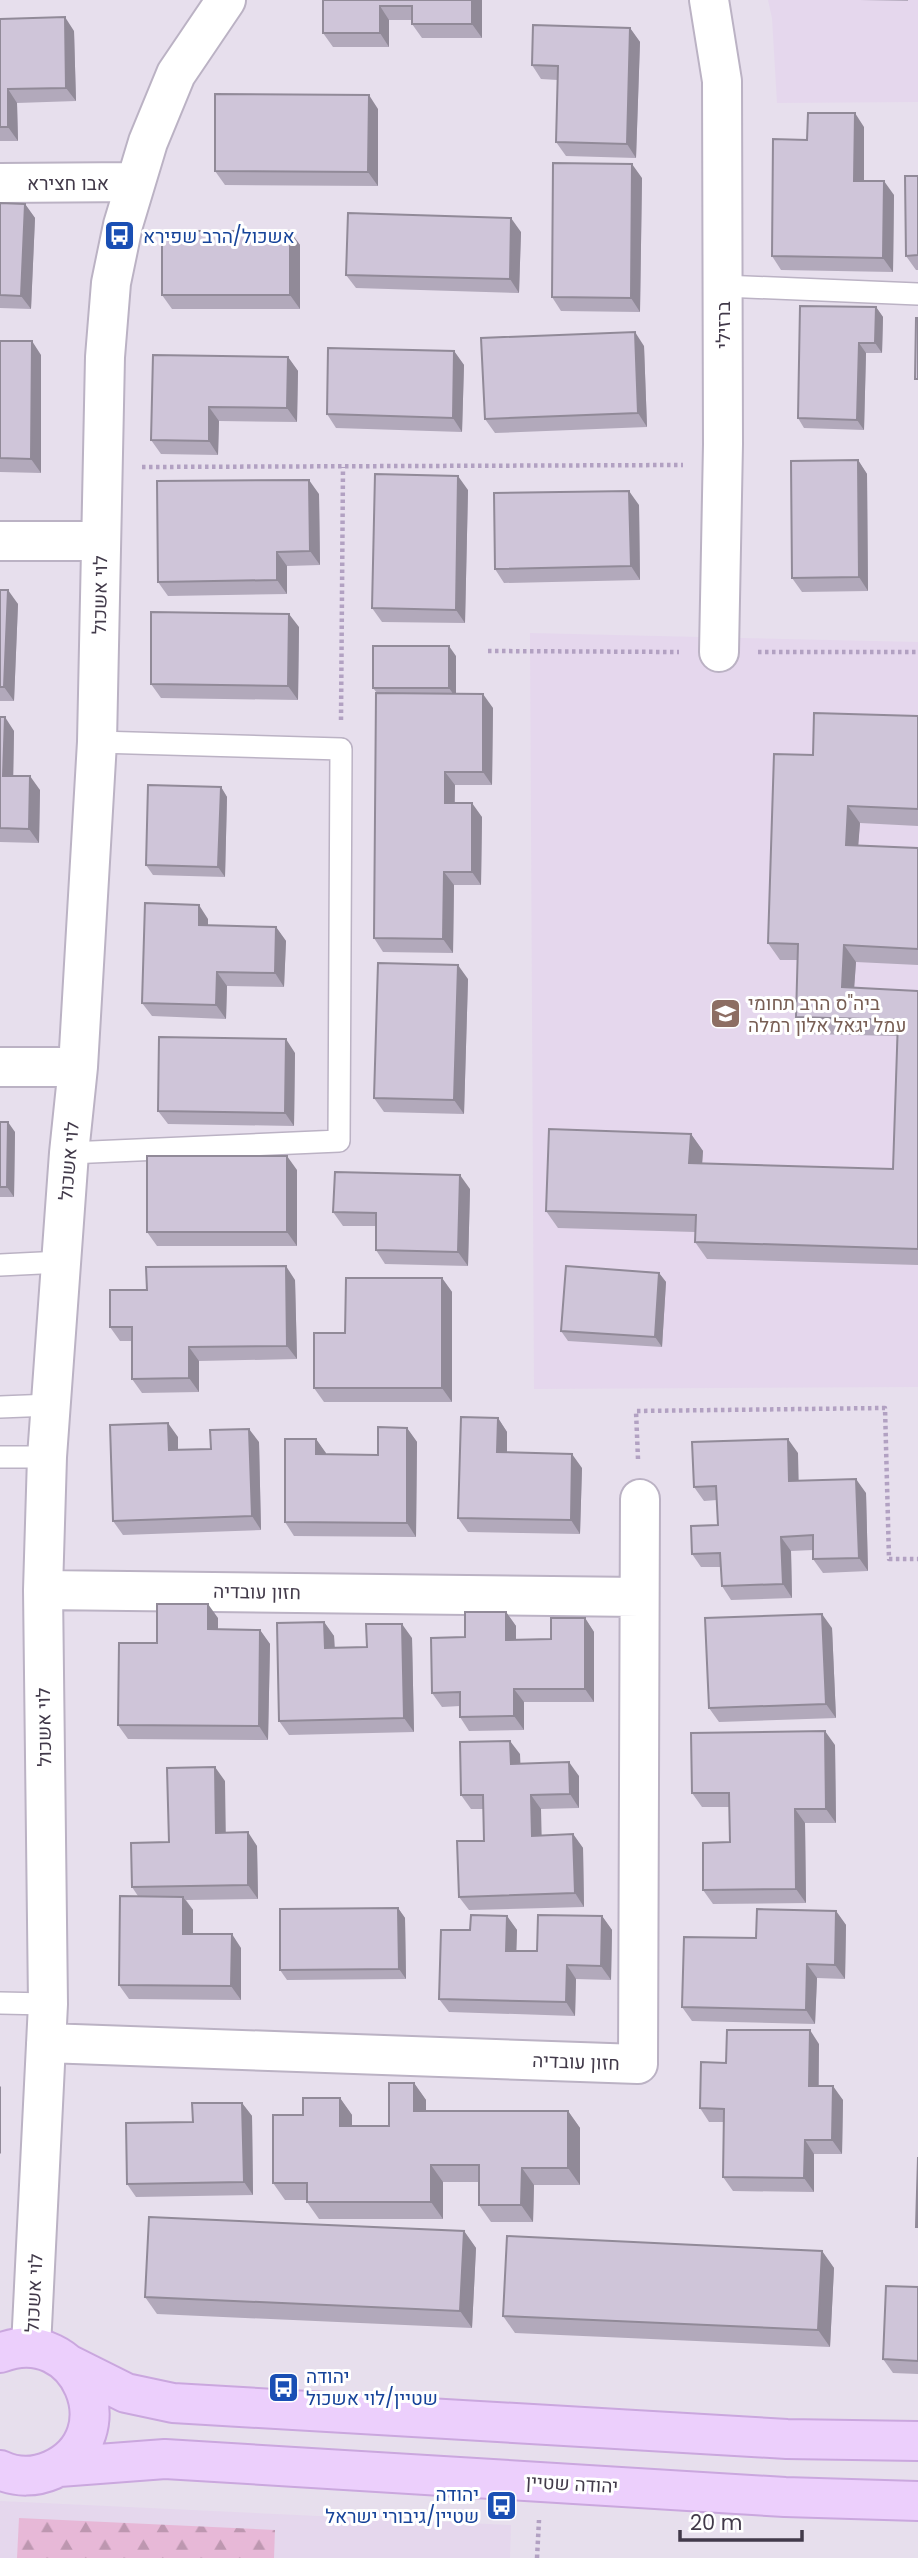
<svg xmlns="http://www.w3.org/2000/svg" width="918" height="2558" font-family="Poppins,Heebo,sans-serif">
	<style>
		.residential { fill: #e7dfed }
		.education { fill: #e5d7ed }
		.forest { fill: url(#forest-firs) }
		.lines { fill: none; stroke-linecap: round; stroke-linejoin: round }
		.lane-casing { stroke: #bbb2c4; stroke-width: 24 }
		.street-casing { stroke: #bbb2c4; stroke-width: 42 }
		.secondary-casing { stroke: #caa7de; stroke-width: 42 }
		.path { stroke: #b2a1c2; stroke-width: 4.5; stroke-dasharray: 3.5 3.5; stroke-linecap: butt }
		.lane { stroke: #fff; stroke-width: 21 }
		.street { stroke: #fff; stroke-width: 38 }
		.secondary { stroke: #eccffc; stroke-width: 38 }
		.wall { fill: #b2a9bb }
		.shaded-wall { fill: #918a98 }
		.building { fill: #cfc5d9; stroke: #918a98; stroke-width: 2 }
		.labels { text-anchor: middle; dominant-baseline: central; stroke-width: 6; stroke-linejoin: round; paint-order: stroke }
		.street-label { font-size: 19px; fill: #423a4a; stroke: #fff }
		.transit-label { font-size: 19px; fill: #164399; stroke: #fff; text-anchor: start }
		.education-label { font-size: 19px; fill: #785e54; stroke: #fff; text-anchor: start }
	</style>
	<defs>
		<pattern id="forest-firs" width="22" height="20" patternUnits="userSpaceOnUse" patternTransform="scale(1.75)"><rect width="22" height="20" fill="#e7b8d7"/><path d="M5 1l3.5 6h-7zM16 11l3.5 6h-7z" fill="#bd97b0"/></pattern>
	</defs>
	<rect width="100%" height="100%" fill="#f1ecf5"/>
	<!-- residential -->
	<path class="residential" d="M0,0H918V2558H0Z"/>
	<!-- education -->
	<path class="education" d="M768,0H918V102L777,103L772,18Z
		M530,633L918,642V1387L534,1389Z
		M0,2501L511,2525L510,2558H0Z"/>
	<!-- forest -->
	<path class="forest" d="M19,2518L275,2530L274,2558H17Z"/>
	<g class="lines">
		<defs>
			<path id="lane" d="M723,286L918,294
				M69,1153L339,1141L341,749L97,742
				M0,1265L61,1262
				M0,1407L51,1405
				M0,1457H47
				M0,2003L48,2004"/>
			<path id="street" d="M709,0L722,81L723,444L719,652
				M0,183L136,182
				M0,541H101
				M0,1067H78
				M43,1590L639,1597
				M46,2043L638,2064L640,1499
				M31,2347L48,2004L43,1590L47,1457L69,1153L78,1067L97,742L105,357L111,283L123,225L148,142L176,74L226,0"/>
			<path id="secondary" d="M0,2353C79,2322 127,2436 52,2470C36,2477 17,2478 0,2470
				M70,2365L126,2393L173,2403L787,2439L918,2441
				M59,2467L165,2459L785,2497L918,2501"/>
		</defs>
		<!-- lane casing -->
		<use href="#lane" class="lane-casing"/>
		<!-- street casing -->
		<use href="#street" class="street-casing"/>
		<!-- secondary casing -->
		<use href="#secondary" class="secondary-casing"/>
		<!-- path -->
		<path class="path" d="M142,467L683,465
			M488,651L679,652
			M758,652H918
			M341,720L343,467
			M638,1459L636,1411L885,1408L889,1559H918
			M537,2558L539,2520"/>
		<!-- lane -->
		<use href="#lane" class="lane"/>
		<!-- street -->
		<use href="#street" class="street"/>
		<!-- secondary -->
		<use href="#secondary" class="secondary"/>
	</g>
	<!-- wall -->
	<path class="wall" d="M323,0H482V38H422L412,24V20H389V47H333L323,33Z
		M860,0H908V1Z
		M0,19L74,31L76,101L17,103L18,141H0Z
		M630,28L640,42L636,158L566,156L556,142L558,80L541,79L532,65Z
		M378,109V186L225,185L215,171Z
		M864,127V181L894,195L893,272L781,270L772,256L807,140Z
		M918,176V270H916L906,256Z
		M642,178L640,312L561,311L552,297Z
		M0,203L25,204L35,218L31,309L0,308Z
		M290,231L300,245V309H172L162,295Z
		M521,232L519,293L356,288L346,275Z
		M876,307L883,317L882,353H866L864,430L804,428L798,418Z
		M0,341L41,355V473L0,472Z
		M644,346L647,427L495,433L485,419Z
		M454,351L464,365L462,432L336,428L327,414Z
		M288,357L298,371L297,422L219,421L218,455L161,454L151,440Z
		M858,460L867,474L868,591L802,592L792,578Z
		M468,490L465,623L382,622L372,608Z
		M319,494L320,565L287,566V594L168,596L158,582Z
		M639,505L640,580L504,583L495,569Z
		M0,590L18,604L14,701H0Z
		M299,627L298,700L161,698L151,684Z
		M456,656V694L493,708L492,785H455V803L482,817L481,885H454L453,953L383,952L374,938L377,693L373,688Z
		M918,716V826L860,823L858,845L918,848V965L856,962L854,988L918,991V1265L707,1259L695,1242V1232L558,1228L546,1211L691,1134L703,1151L702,1163L893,1169L897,1036L808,1034L796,1017L798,960H780L768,943L813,755Z
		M0,717L14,731L13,776L40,790L39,843L0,842Z
		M221,787L227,797L225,877L153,875L146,865Z
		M208,919V925L276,927L286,941L284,987L227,986L226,1019L152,1016L142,1003Z
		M468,979L464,1114L384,1112L374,1098Z
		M295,1053L294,1126L168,1124L158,1111Z
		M0,1122L15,1132L14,1197H0Z
		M297,1170V1246H157L147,1232Z
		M470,1189L468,1266L385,1264L376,1250V1226H343L333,1212Z
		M659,1273L666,1282L662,1347L568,1341L561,1331Z
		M442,1278L452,1292V1402H324L314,1388L345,1333Z
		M295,1280L297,1359L199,1361V1392L142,1393L132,1379V1341H120L110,1327L147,1290Z
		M498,1418L507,1432V1453L582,1468L580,1534L468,1532L458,1518Z
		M407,1428L417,1442L416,1537L294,1536L285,1522L316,1439L326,1454L378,1455Z
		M178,1437V1450L211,1449L259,1442L261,1530L123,1535L113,1521Z
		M798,1453V1481L866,1493L868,1571L823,1573L813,1559V1550L791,1551L792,1598L731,1600L722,1586L721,1567H701L692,1554L718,1525L717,1500L704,1501L694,1487Z
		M506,1612L516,1626V1640L551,1639L585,1618L594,1632V1702H524V1730L469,1731L460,1717V1706L442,1707L432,1693L465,1637Z
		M218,1618V1629L260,1630L270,1644L268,1740L128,1739L118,1725L157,1643Z
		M324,1622L334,1636L335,1648L367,1647L412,1638L414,1732L289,1735L279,1721Z
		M832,1628L836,1718L719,1722L709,1708Z
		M835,1745L836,1823H805L806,1903L713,1904L703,1890L730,1842L729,1807H702L692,1793Z
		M520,1754V1763L579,1776V1808L541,1809V1835L573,1834L583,1848L584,1907L469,1910L459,1897L484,1841V1809H471L461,1795Z
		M225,1781V1833L257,1846L258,1899L186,1900L193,1910V1934L241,1948V2000L129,1999L119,1985L138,1896L132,1887L169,1842Z
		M398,1908L405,1918L406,1979L287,1980L280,1970Z
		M836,1911L846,1925L845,1979L817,1978L815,2024L692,2021L682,2007L756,1938Z
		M507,1916L517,1930L516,1951H537L602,1916L612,1930L611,1980L576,1979L575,2016L449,2012L439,1999L470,1930Z
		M819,2044V2086L843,2100L842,2154H814V2192L733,2191L723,2177L724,2122H709L700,2108L726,2063Z
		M414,2083L426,2100V2111H568L580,2128V2185H534L533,2222H491L479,2205V2182H443V2219H319L307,2202V2200H285L273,2183L303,2115L340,2098L352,2115V2126H389Z
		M242,2103L252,2116L253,2195L136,2197L127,2184L193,2122Z
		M464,2231L476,2248L472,2328L157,2314L145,2297Z
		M822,2251L834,2268L830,2347L515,2333L503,2316Z
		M918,2287V2374L893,2373L883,2359Z"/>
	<!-- shaded-wall -->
	<path class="shaded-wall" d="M472,0H482V38L472,24Z
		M380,6L389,20V47L380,33Z
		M65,17L74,31L76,101L66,88Z
		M630,28L640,42L636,158L627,144Z
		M8,89L17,103L18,141L8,127Z
		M369,95L378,109V186L368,172Z
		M855,113L864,127V195L854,181Z
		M632,164L642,178L640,312L631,298Z
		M884,181L894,195L893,272L883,258Z
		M25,204L35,218L31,309L21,296Z
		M511,218L521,232L519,293L510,279Z
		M290,231L300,245V309L290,295Z
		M876,307L883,317L882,353L875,343Z
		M635,332L644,346L647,427L638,413Z
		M32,341L41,355V473L31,459Z
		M859,343L866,353L864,430L857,420Z
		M454,351L464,365L462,432L453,418Z
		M288,357L298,371L297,422L287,408Z
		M209,407L219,421L218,455L209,441Z
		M858,460L867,474L868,591L859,577Z
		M458,476L468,490L465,623L456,610Z
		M309,480L319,494L320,565L310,551Z
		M629,491L639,505L640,580L631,566Z
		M277,552L287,566V594L277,580Z
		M8,590L18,604L14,701L4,687Z
		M289,614L299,627L298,700L288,686Z
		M449,646L456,656V698L449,688Z
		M483,694L493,708L492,785L483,772Z
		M5,717L14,731L13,790L3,776Z
		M445,772L455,785L454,817L445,803Z
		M30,776L40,790L39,843L29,829Z
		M221,787L227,797L225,877L218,867Z
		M472,803L482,817L481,885L472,872Z
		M848,806L860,823L857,862L846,845Z
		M444,872L454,885L453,953L443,939Z
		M199,905L208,919V939L199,925Z
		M276,927L286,941L284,987L275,973Z
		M844,945L856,962L853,1004L842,987Z
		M458,965L468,979L464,1114L454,1100Z
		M217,972L227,986L226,1019L216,1005Z
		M286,1039L295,1053L294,1126L285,1113Z
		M8,1122L15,1132L14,1197L7,1187Z
		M691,1134L703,1151L701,1180L689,1163Z
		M287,1156L297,1170V1246L287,1232Z
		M460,1175L470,1189L468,1266L458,1252Z
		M286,1266L295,1280L297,1359L287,1346Z
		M659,1273L666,1282L662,1347L655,1337Z
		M442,1278L452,1292V1402L442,1388Z
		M189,1347L199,1361V1392L189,1378Z
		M498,1418L507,1432V1466L497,1452Z
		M168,1423L178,1437V1464L169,1450Z
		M407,1428L417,1442L416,1537L407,1523Z
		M249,1429L259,1442L261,1530L252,1516Z
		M316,1439L326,1453V1468L316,1454Z
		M788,1439L798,1453L799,1495L789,1481Z
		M572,1454L582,1468L580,1534L571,1520Z
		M856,1479L866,1493L868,1571L859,1558Z
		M781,1537L791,1551L792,1598L783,1584Z
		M208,1604L218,1618V1643L208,1629Z
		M506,1612L516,1626V1654L506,1640Z
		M822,1614L832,1628L836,1718L826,1704Z
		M585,1618L594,1632V1702L585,1689Z
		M324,1622L334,1636L335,1662L325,1648Z
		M402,1624L412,1638L414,1732L404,1718Z
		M260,1630L270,1644L268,1740L259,1726Z
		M514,1689L524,1702V1730L514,1716Z
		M825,1731L835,1745L836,1823L826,1809Z
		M510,1741L520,1754L521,1777L511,1764Z
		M569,1762L579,1776V1808L570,1794Z
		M215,1767L225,1781L226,1847L216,1833Z
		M531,1795L541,1809L542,1850L532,1836Z
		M795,1809L805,1823L806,1903L796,1889Z
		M248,1832L257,1846L258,1899L248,1885Z
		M573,1834L583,1848L584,1907L575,1893Z
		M183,1897L193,1910V1948L183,1934Z
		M398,1908L405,1918L406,1979L399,1969Z
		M836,1911L846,1925L845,1979L835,1965Z
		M507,1916L517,1930L516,1964L506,1951Z
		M602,1916L612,1930L611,1980L601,1966Z
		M232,1934L241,1948V2000L231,1986Z
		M807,1964L817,1978L815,2024L806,2010Z
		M567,1965L576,1979L575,2016L566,2002Z
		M810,2030L819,2044L818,2100L809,2086Z
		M414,2083L426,2100V2128L414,2111Z
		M0,2086L1,2087V2154L0,2153Z
		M833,2086L843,2100L842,2154L832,2140Z
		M340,2098L352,2115V2143L340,2126Z
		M242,2103L252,2116L253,2195L244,2182Z
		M568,2111L580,2128V2185L568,2168Z
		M805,2140L814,2154V2192L804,2178Z
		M431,2165L443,2182V2219L431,2202Z
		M522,2168L534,2185L533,2222L521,2205Z
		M464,2231L476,2248L472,2328L460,2311Z
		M822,2251L834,2268L830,2347L818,2330Z"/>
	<!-- building -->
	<path class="building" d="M323,0H472V24H412V6H380V33H323Z
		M65,17L66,88L8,89V127H0V19Z
		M533,25L630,28L627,144L556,142L558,66L532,65Z
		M215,94L369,95L368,172L215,171Z
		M808,113H855L854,181H884L883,258L772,256L773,139L807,140Z
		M553,163L632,164L631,298L552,297Z
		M905,176H918V255L906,256Z
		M0,203L25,204L21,296L0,295Z
		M348,213L511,218L510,279L346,275Z
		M162,231H290V295H162Z
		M800,306L876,307L875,343H859L857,420L798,418Z
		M916,318H918V379H915Z
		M635,332L638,413L485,419L481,338Z
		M0,341H32L31,459L0,458Z
		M328,348L454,351L453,418L327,414Z
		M153,355L288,357L287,408L209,407V441L151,440Z
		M858,460L859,577L792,578L791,461Z
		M375,474L458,476L456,610L372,608Z
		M309,480L310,551L277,552V580L158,582L157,481Z
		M629,491L631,566L495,569L494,493Z
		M0,590H8L4,687H0Z
		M151,612L289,614L288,686L151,684Z
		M373,646H449V688H373Z
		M376,693L483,694V772H445V803H472V872H444L443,939L374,938Z
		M814,713L918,716V809L848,806L846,845L918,848V949L844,945L842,987L918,991V1249L695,1242L696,1215L546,1211L549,1129L691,1134L689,1163L893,1169L898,1020L796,1017L798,944L768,943L774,754L813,755Z
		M0,717H5L3,776H30L29,829L0,828Z
		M148,785L221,787L218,867L146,865Z
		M145,903L199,905V925L276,927L275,973L217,972L216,1005L142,1003Z
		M378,963L458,965L454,1100L374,1098Z
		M159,1037L286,1039L285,1113L158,1111Z
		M0,1122H8L7,1187H0Z
		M147,1156H287V1232H147Z
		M335,1172L460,1175L458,1252L376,1250V1213L333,1212Z
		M286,1266L287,1346L189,1347V1378L132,1379V1327H110V1290H147L146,1267Z
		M566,1266L659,1273L655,1337L561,1331Z
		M346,1278H442V1388H314V1333H345Z
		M461,1417L498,1418L497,1452L572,1454L571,1520L458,1518Z
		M168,1423L169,1450L211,1449L210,1430L249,1429L252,1516L113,1521L110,1425Z
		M378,1427L407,1428V1523L285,1522V1439H316V1454L378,1455Z
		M788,1439L789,1481L856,1479L859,1558L813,1559V1535L781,1537L783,1584L722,1586L720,1553L692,1554L691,1526L718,1525L716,1486L694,1487L692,1442Z
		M157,1604H208V1629L260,1630L259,1726L118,1725L119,1643H157Z
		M465,1612H506V1640L551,1639V1618H585V1689H514V1716L460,1717V1692L432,1693L431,1638L465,1637Z
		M822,1614L826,1704L709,1708L705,1618Z
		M324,1622L325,1648L367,1647L366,1624H402L404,1718L279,1721L277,1623Z
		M825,1731L826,1809H795L796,1889L703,1890V1843L730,1842L729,1793H692L691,1733Z
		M510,1741L511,1764L569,1762L570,1794L531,1795L532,1836L573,1834L575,1893L459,1897L457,1841H484L483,1795H461L460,1742Z
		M215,1767L216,1833L248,1832V1885L132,1887L131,1843L169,1842L167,1768Z
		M120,1896L183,1897V1934H232L231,1986L119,1985Z
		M398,1908L399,1969L280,1970V1909Z
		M757,1909L836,1911L835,1965L807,1964L806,2010L682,2007L684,1937L756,1938Z
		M471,1915L507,1916L506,1951H537L538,1915L602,1916L601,1966L567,1965L566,2002L439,1999L441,1930H470Z
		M727,2030H810L809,2086H833L832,2140H805L804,2178L723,2177L724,2109L700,2108L701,2062L726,2063Z
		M389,2083H414V2111H568V2168H522L521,2205H479V2165H431V2202H307V2183H273V2115H303V2098H340V2126H389Z
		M192,2103H242L244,2182L127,2184L126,2123L193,2122Z
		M918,2157V2227H916Z
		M149,2217L464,2231L460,2311L145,2297Z
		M507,2236L822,2251L818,2330L503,2316Z
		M886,2286L918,2287V2361L883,2359Z"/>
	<!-- icons -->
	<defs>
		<symbol id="bus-square" viewBox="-11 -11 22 22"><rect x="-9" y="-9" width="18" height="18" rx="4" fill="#1a4fb4" stroke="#fff"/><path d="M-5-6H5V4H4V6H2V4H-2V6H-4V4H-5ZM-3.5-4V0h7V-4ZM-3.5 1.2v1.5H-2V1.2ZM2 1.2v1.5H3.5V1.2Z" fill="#fff"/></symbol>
		<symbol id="school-square" viewBox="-11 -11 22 22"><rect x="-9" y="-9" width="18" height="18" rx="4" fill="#8d6e63" stroke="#fff"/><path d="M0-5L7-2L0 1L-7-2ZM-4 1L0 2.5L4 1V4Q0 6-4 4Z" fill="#fff"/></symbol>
	</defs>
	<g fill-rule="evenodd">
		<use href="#bus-square" x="102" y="218" width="35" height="35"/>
		<use href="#school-square" x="708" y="996" width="35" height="35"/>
		<use href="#bus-square" x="266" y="2370" width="35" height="35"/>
		<use href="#bus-square" x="484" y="2488" width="35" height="35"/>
	</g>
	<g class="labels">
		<!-- street labels -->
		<g class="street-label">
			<text x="68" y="183">אבו חצירא</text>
			<text transform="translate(723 325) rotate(-90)">ברזילי</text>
			<text transform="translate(100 595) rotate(-89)">לוי אשכול</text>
			<text transform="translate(69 1161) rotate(-85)">לוי אשכול</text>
			<text transform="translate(257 1592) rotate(1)">חזון עובדיה</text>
			<text transform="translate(44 1727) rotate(-91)">לוי אשכול</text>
			<text transform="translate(576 2062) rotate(2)">חזון עובדיה</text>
			<text transform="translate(34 2293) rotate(-87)">לוי אשכול</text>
			<text transform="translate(572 2484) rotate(3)">יהודה שטיין</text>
		</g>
		<!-- transit labels -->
		<g class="transit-label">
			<text x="143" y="236">אשכול/הרב שפירא</text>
			<text x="306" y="2376">יהודה<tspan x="306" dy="22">שטיין/לוי אשכול</tspan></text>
			<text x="479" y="2494" text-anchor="end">יהודה<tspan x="479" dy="22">שטיין/גיבורי ישראל</tspan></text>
		</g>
		<!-- education labels -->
		<g class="education-label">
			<text x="748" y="1003">ביה"ס הרב תחומי<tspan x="748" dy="22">עמל יגאל אלון רמלה</tspan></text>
		</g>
	</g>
	<!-- scale -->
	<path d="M680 2530v10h122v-10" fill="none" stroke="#423a4a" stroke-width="3.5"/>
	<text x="690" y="2530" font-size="21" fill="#423a4a" stroke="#ffffff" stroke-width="5" paint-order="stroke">20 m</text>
</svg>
